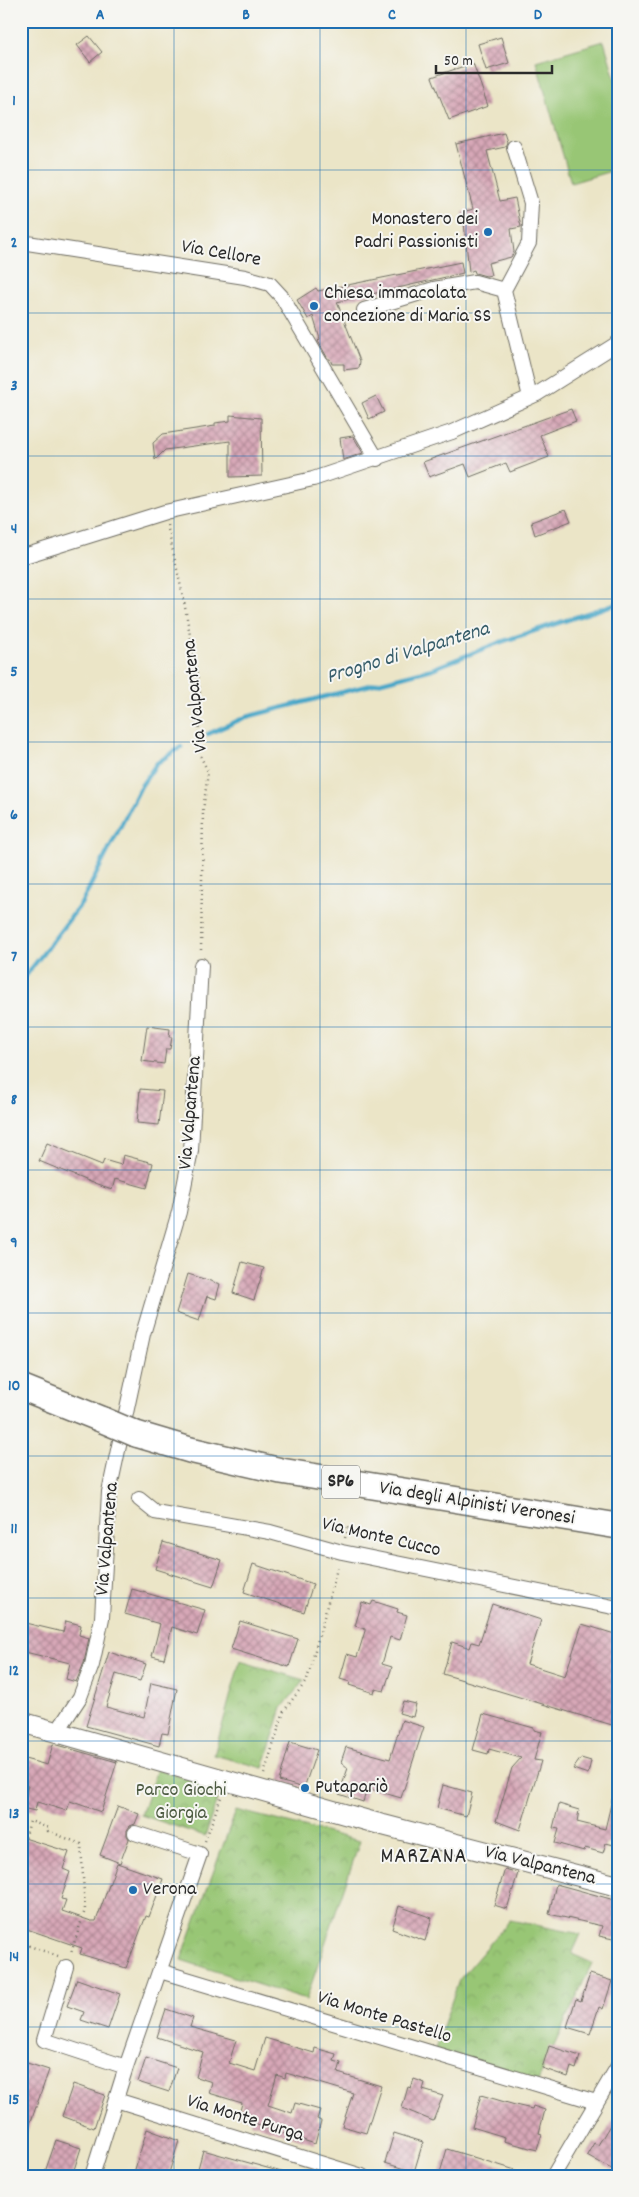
<svg xmlns="http://www.w3.org/2000/svg" width="639" height="2197" font-family="Dekko,sans-serif">
	<style>
		.grass { fill: #98c675; stroke: #627850 }
		.park { fill: url(#park-crowns); stroke: #627850 }
		.lines { fill: none; stroke-linecap: round; stroke-linejoin: round }
		.stream { stroke: #4aa7c8; stroke-width: 4.5 }
		.building { fill: url(#building-cross-hatch) }
		.street-casing { stroke: #6e6c62; stroke-width: 16 }
		.secondary-casing { stroke: #6e6c62; stroke-width: 22 }
		.highway-casing { stroke: #6e6c62; stroke-width: 28 }
		.path { stroke: #6e6c62; stroke-width: 2.5; stroke-dasharray: 1 4; stroke-linecap: butt }
		.street { stroke: #fff; stroke-width: 14 }
		.secondary { stroke: #fff; stroke-width: 20 }
		.highway { stroke: #fff; stroke-width: 25 }
		.highway-bridge-casing { stroke: #6e6c62; stroke-width: 28; stroke-linecap: butt }
		.highway-bridge { stroke: #fff; stroke-width: 25 }
		.grid { fill: none; stroke: #1f6fb2; stroke-width: 1; stroke-opacity: 0.55 }
		.poi-dot { fill: #1f6fb2; stroke: #f6f6f2; stroke-width: 2 }
		.labels { text-anchor: middle; dominant-baseline: central; stroke-width: 4; stroke-linejoin: round; paint-order: stroke }
		.shield { fill: #f6f6f2; stroke: #686867; stroke-width: 1 }
		.shield-label { font-size: 19px; font-weight: bold; fill: #2b2b2b }
		.poi-label { font-size: 20px; fill: #2b2b2b; stroke: #f6f6f2; text-anchor: start }
		.street-label { font-size: 20px; fill: #2b2b2b; stroke: #f6f6f2 }
		.park-label { font-size: 20px; fill: #4c5a41; stroke: #f6f6f2 }
		.water-label { font-size: 21px; font-style: italic; fill: #375d6a; stroke: #f6f6f2 }
		.quarter-label { font-size: 22px; letter-spacing: 1px; fill: #2b2b2b; stroke: #f6f6f2 }
		.neatline { fill: none; stroke: #1f6fb2; stroke-width: 2 }
		.grid-label { font-size: 16px; text-anchor: middle; font-weight: bold; fill: #1f6fb2 }
	</style>
	<defs>
		<pattern id="park-crowns" width="20" height="18" patternUnits="userSpaceOnUse" patternTransform="scale(1.25)"><rect width="20" height="18" fill="#98c675"/><path d="M2 6a3 3 0 1 1 6 0M12 15a3 3 0 1 1 6 0" fill="none" stroke="#83aa65"/></pattern>
		<pattern id="building-cross-hatch" width="8" height="8" patternUnits="userSpaceOnUse" patternTransform="scale(1.25)"><rect width="8" height="8" fill="#d7a7b7"/><path d="M0 0l8 8M0 8l8-8" fill="none" stroke="#af8895"/></pattern>
	</defs>
	<rect width="100%" height="100%" fill="#f6f6f2"/>
	<filter id="ink" filterUnits="userSpaceOnUse"><feTurbulence type="fractalNoise" baseFrequency=".02" numOctaves="2"/><feDisplacementMap in="SourceGraphic" scale="10" xChannelSelector="R" yChannelSelector="G"/><feConvolveMatrix kernelMatrix="1 2 1 2 8 2 1 2 1" color-interpolation-filters="sRGB"/></filter>
	<filter id="wash" filterUnits="userSpaceOnUse"><feTurbulence type="fractalNoise" baseFrequency=".0096" numOctaves="4" result="noise"/><feDisplacementMap in="SourceGraphic" scale="20" xChannelSelector="R" yChannelSelector="G"/><feGaussianBlur stdDeviation="1.12" result="paint"/><feColorMatrix in="noise" values="0 0 0 0 0 0 0 0 0 0 0 0 0 0 0 0 0 1.4 0 .05"/><feComposite in="paint" operator="in"/></filter>
	<g filter="url(#wash)">
		<rect width="100%" height="100%" fill="#ebe5c7"/>
		<!-- grass -->
		<path class="grass" d="M604,41L618,89V169L571,183L536,61Z"/>
		<!-- park -->
		<path class="park" d="M240,1661L304,1680L282,1708L263,1768L214,1755Z
			M157,1769L220,1790L205,1836L141,1815Z
			M236,1810L360,1841L306,2000L181,1960Z
			M510,1920L581,1934L572,1954L592,1963L538,2081L434,2052L459,1980Z"/>
		<g class="lines">
			<!-- stream -->
			<path class="stream" d="M208,734L246,717L432,669L498,643L618,603
				M21,982L81,904L141,786L157,763L181,747"/>
		</g>
		<g id="blocks">
			<!-- building -->
			<path class="building" d="M89,36L102,52L90,62L77,45Z
				M501,37L509,63L486,70L478,44Z
				M473,63L488,106L449,120L432,77Z
				M504,133L507,142L505,147L487,151L500,201L515,198L521,227L511,229L514,252L511,257L488,263L491,275L486,276L475,273L474,270L469,272L463,212L473,209L456,144Z
				M461,262L463,273L337,302L360,361L359,368L344,370V364H332L330,359H328L318,341L320,339L313,316L308,319L297,300L316,288L318,291Z
				M376,396L384,412L369,419L362,403Z
				M571,409L576,421L540,435L549,457L510,472L506,463L470,477L465,464L429,477L423,462Z
				M230,415L261,418L262,476L230,477V441L165,450L155,460L153,443L163,434L215,426V423L230,421Z
				M353,436L363,453L343,460L340,438Z
				M566,509L571,521L535,535L531,522Z
				M147,1026L170,1029L169,1037H172L170,1049H166L164,1064L142,1061Z
				M140,1089L163,1091L159,1125L137,1123Z
				M47,1143L102,1165L104,1160L121,1165L123,1155L153,1163L147,1188L115,1179L112,1190L97,1185L39,1161Z
				M242,1262L264,1268L254,1300L233,1293Z
				M188,1274L220,1284L216,1299L207,1296L199,1321L176,1313Z
				M163,1542L222,1560L213,1587L155,1569Z
				M253,1564L313,1584L304,1612L244,1592Z
				M132,1589L205,1610L197,1635L172,1627L164,1659L152,1656L160,1624L125,1614Z
				M373,1601L398,1609L397,1612L407,1615L400,1640L390,1637L382,1664L392,1667L384,1691L375,1689L374,1693L349,1685L350,1682L340,1679L347,1654L357,1657L365,1631V1629L355,1626L362,1602L371,1605Z
				M492,1604L541,1620L527,1664L565,1676L582,1624L618,1635V1708L612,1725L443,1674L452,1642L470,1648L472,1642L479,1644Z
				M66,1621L81,1625L79,1635L89,1638L84,1663L76,1682L66,1679L70,1663L21,1651V1622L63,1632Z
				M240,1621L298,1639L289,1667L231,1649Z
				M109,1652L146,1664L140,1681L116,1674L106,1707L144,1717L151,1683L177,1689L168,1734L162,1733L159,1746L86,1726Z
				M403,1701L416,1704L413,1717L399,1713Z
				M483,1714L534,1728V1730L542,1732L534,1760L541,1761L520,1830L496,1821L512,1768L521,1758L489,1749L488,1754L473,1750Z
				M402,1720L424,1727L401,1798L367,1788L363,1802L339,1794L348,1768L341,1762L346,1747L390,1759Z
				M290,1742L317,1750L304,1788L279,1781Z
				M53,1744L117,1762L101,1812L70,1801L67,1811L37,1802L35,1811L22,1808L28,1786L21,1785V1758L47,1765Z
				M581,1758L591,1761L588,1774L573,1769Z
				M443,1785L472,1793L466,1816L437,1808Z
				M613,1796H618V1846L606,1843L603,1853L585,1848L584,1851L555,1843L559,1829L553,1828L559,1804L579,1810L577,1822L605,1829Z
				M118,1806L139,1814L135,1824L130,1826L127,1830V1835L129,1839L120,1863L100,1855Z
				M21,1837L69,1852L63,1869L70,1872L61,1899L66,1900L62,1911L91,1921H96L117,1863L163,1879L149,1917L146,1916L126,1968L80,1954L82,1948L21,1927Z
				M505,1869L518,1873L507,1909L494,1905Z
				M556,1884L618,1901V1940L599,1936L602,1926L549,1914Z
				M399,1906L432,1918L425,1941L392,1929Z
				M590,1974L612,1981L603,2009L599,2007L590,2034L567,2027L576,1999L581,2001Z
				M77,1979L120,1994L108,2029L81,2020L84,2012L67,2006Z
				M166,2009L193,2018L190,2027L236,2040L229,2063L255,2071L265,2038L314,2053L315,2048L336,2054L334,2061L341,2063L338,2073L381,2086L366,2133L342,2126L353,2093L286,2073L285,2078L277,2075L268,2105L292,2113L295,2103L320,2110L317,2119L321,2121L315,2144L251,2123L252,2119L239,2115L242,2103L209,2093L212,2082L196,2077L203,2052L157,2037Z
				M549,2046L580,2056L576,2069L571,2067L568,2077L542,2068Z
				M146,2058L177,2068L169,2092L138,2082Z
				M24,2062L49,2070L23,2144H21V2069Z
				M414,2079L425,2083L423,2090L443,2096L433,2121L402,2108L408,2087L411,2088Z
				M73,2084L105,2095L94,2128L62,2116Z
				M481,2095L515,2105L532,2109L533,2106L545,2110L539,2133L542,2134L537,2150L504,2141L505,2137L472,2127Z
				M618,2112V2163L613,2170L587,2155L594,2143L598,2145Z
				M147,2129L179,2141L168,2176H133Z
				M394,2133L423,2142L414,2172L385,2163Z
				M56,2140L81,2148L72,2176H57L45,2172Z
				M447,2149L525,2173V2176H439Z
				M203,2150L285,2173V2176H196Z"/>
		</g>
	</g>
	<g filter="url(#ink)">
		<use href="#blocks" fill-opacity="0" stroke="#6e6c62" stroke-width="1"/>
		<g class="lines">
			<defs>
				<path id="street" d="M514,147L531,203L529,243L504,290L530,397
					M21,242L245,277L270,284L282,297L377,459
					M364,310L434,289L475,282L504,290
					M21,557L165,512L313,479L452,432L537,394L618,343
					M139,1499L155,1512L270,1532L342,1552L618,1608
					M57,1732L80,1697L92,1665L102,1618L109,1492L143,1334L179,1212L191,1151L201,965
					M66,1967L44,2040L126,2067
					M160,1971L596,2102
					M116,2100L362,2176
					M92,2176L126,2067L200,1854L135,1833
					M553,2176L618,2066"/>
				<path id="secondary" d="M21,1722L383,1825L618,1886"/>
				<path id="highway" d="M21,1387L103,1420
					M136,1434L190,1450L281,1471L618,1526"/>
			</defs>
			<!-- street casing -->
			<use href="#street" class="street-casing"/>
			<!-- secondary casing -->
			<use href="#secondary" class="secondary-casing"/>
			<!-- highway casing -->
			<use href="#highway" class="highway-casing"/>
			<!-- path -->
			<path class="path" d="M167,525L183,596L200,691L198,751L208,772L203,811L201,951
				M345,1538L348,1527
				M264,1774L284,1711L307,1680L338,1565
				M205,1841L221,1797
				M58,1956L21,1943L25,1839L30,1821L49,1828L48,1831L81,1844L85,1910L71,1953"/>
			<!-- street -->
			<use href="#street" class="street"/>
			<!-- secondary -->
			<use href="#secondary" class="secondary"/>
			<!-- highway -->
			<use href="#highway" class="highway"/>
			<defs>
				<path id="highway-bridge" d="M103,1420L136,1434"/>
			</defs>
			<!-- highway-bridge casing -->
			<use href="#highway-bridge" class="highway-bridge-casing"/>
			<!-- highway-bridge -->
			<use href="#highway-bridge" class="highway-bridge"/>
		</g>
	</g>
	<!-- grid -->
	<path class="grid" d="M174,21V2176M320,21V2176M466,21V2176M21,170H618M21,313H618M21,456H618M21,599H618M21,742H618M21,884H618M21,1027H618M21,1170H618M21,1313H618M21,1456H618M21,1598H618M21,1741H618M21,1884H618M21,2027H618"/>
	<!-- markers -->
	<g class="poi-dot">
		<circle cx="488" cy="232" r="5"/>
		<circle cx="314" cy="306" r="5"/>
		<circle cx="305" cy="1788" r="5"/>
		<circle cx="133" cy="1890" r="5"/>
	</g>
	<g class="labels">
		<!-- shield labels -->
		<rect class="shield" x="322" y="1465.5" width="38" height="33" rx="4"/>
		<g class="shield-label">
			<text x="341" y="1482">SP6</text>
		</g>
		<!-- poi labels -->
		<g class="poi-label">
			<text x="478" y="220" text-anchor="end">Monastero dei<tspan x="478" dy="23">Padri Passionisti</tspan></text>
			<text x="324" y="294">Chiesa immacolata<tspan x="324" dy="23">concezione di Maria SS</tspan></text>
			<text x="315" y="1788">Putapariò</text>
			<text x="143" y="1890">Verona</text>
		</g>
		<!-- street labels -->
		<g class="street-label">
			<text transform="translate(221 254) rotate(10)">Via Cellore</text>
			<text transform="translate(196 696) rotate(-96)">Via Valpantena</text>
			<text transform="translate(191 1113) rotate(-85)">Via Valpantena</text>
			<text transform="translate(477 1504) rotate(9)">Via degli Alpinisti Veronesi</text>
			<text transform="translate(381 1538) rotate(13)">Via Monte Cucco</text>
			<text transform="translate(108 1539) rotate(-85)">Via Valpantena</text>
			<text transform="translate(540 1866) rotate(14)">Via Valpantena</text>
			<text transform="translate(384 2018) rotate(17)">Via Monte Pastello</text>
			<text transform="translate(245 2119) rotate(17)">Via Monte Purga</text>
		</g>
		<!-- park labels -->
		<g class="park-label">
			<text x="181" y="1791">Parco Giochi<tspan x="181" dy="23">Giorgia</tspan></text>
		</g>
		<!-- water labels -->
		<g class="water-label">
			<text transform="translate(408 654) rotate(-17)">Progno di Valpantena</text>
		</g>
		<!-- quarter labels -->
		<g class="quarter-label">
			<text x="424" y="1857">MARZANA</text>
		</g>
	</g>
	<!-- margin -->
	<rect width="639" height="2197" fill="none" stroke="#f6f6f2" stroke-width="55"/>
	<!-- scale -->
	<path d="M436 65v8h116v-8" fill="none" stroke="#2b2b2b" stroke-width="2.5"/>
	<text x="444" y="65" font-size="15" fill="#2b2b2b" stroke="#f6f6f2" stroke-width="4" paint-order="stroke">50 m</text>
	<rect x="28" y="28" width="584" height="2142" class="neatline"/>
	<g class="grid-label">
		<text x="100" y="19">A</text>
		<text x="246" y="19">B</text>
		<text x="392" y="19">C</text>
		<text x="538" y="19">D</text>
		<text x="14" y="105">1</text>
		<text x="14" y="247">2</text>
		<text x="14" y="390">3</text>
		<text x="14" y="533">4</text>
		<text x="14" y="676">5</text>
		<text x="14" y="819">6</text>
		<text x="14" y="961">7</text>
		<text x="14" y="1104">8</text>
		<text x="14" y="1247">9</text>
		<text x="14" y="1390">10</text>
		<text x="14" y="1533">11</text>
		<text x="14" y="1675">12</text>
		<text x="14" y="1818">13</text>
		<text x="14" y="1961">14</text>
		<text x="14" y="2104">15</text>
	</g>
</svg>
